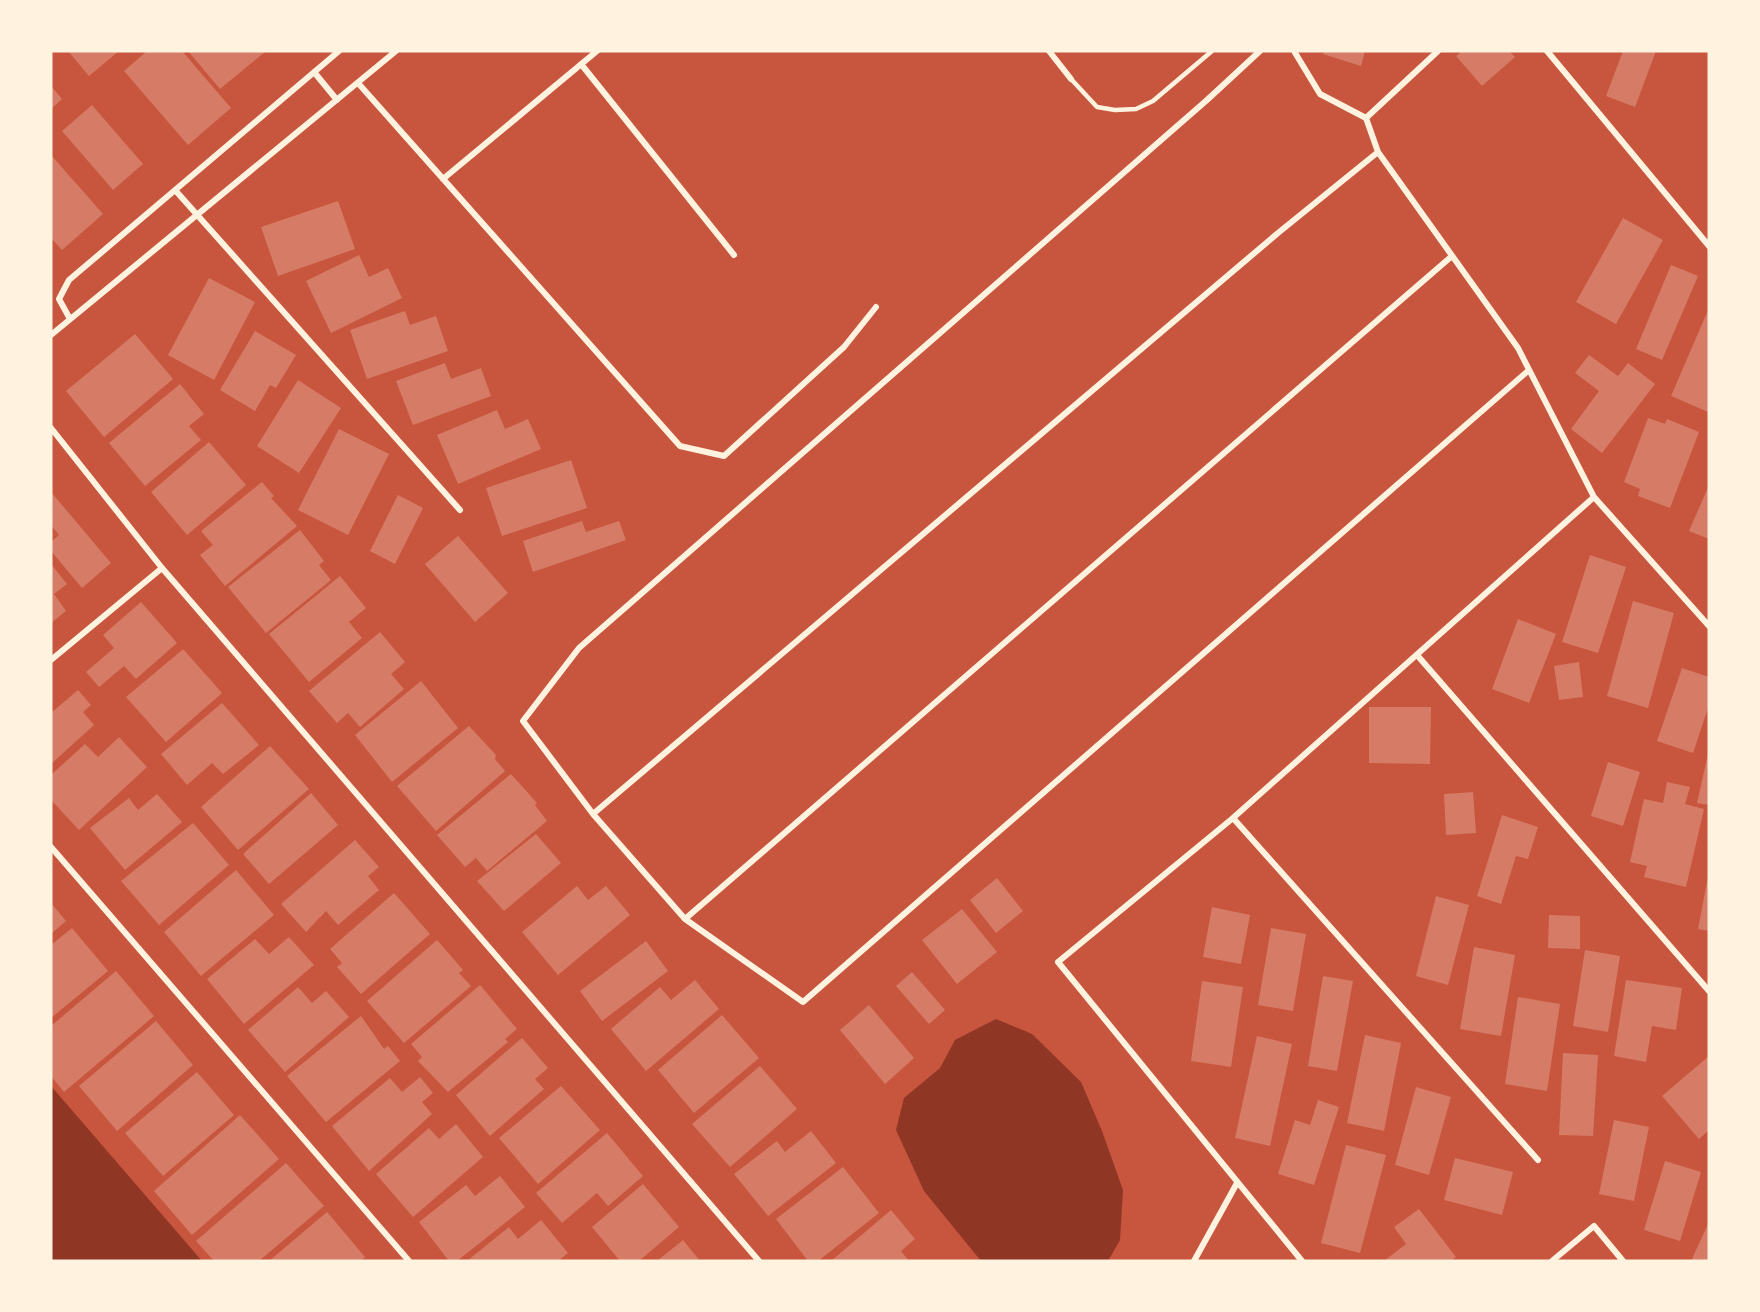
<svg xmlns="http://www.w3.org/2000/svg" width="1760" height="1312" font-family="Rubik,sans-serif">
	<style>
		.water { fill: #8f3625 }
		.building { fill: #d67c66 }
		.lines { fill: none; stroke-linecap: round; stroke-linejoin: round }
		.service { stroke: #fff3e0; stroke-width: 4.5 }
		.minor { stroke: #fff3e0; stroke-width: 6 }
	</style>
	<rect width="100%" height="100%" fill="#c8553d"/>
	<!-- water -->
	<path class="water" d="M996,1019L1032,1034L1081,1082L1102,1131L1123,1190L1120,1240L1108,1261H981L924,1191L896,1130L904,1098L940,1068L955,1040Z
		M51,1086L202,1261H51Z"/>
	<!-- building -->
	<path class="building" d="M68,51H119L89,76Z
		M147,51H182L231,108L188,145L124,71Z
		M188,51H266L220,89Z
		M1324,51H1365L1361,66L1323,54Z
		M1462,51H1509L1515,57L1482,86L1456,56Z
		M1623,51H1656L1635,107L1606,96Z
		M51,86L62,99L51,109Z
		M92,105L143,164L113,190L62,131Z
		M51,155L103,214L62,250L51,238Z
		M338,201L355,249L278,276L261,227Z
		M1623,218L1663,240L1616,324L1576,302Z
		M359,255L369,277L388,268L402,298L331,333L306,281Z
		M1671,265L1698,276L1662,360L1636,349Z
		M209,278L255,302L214,380L168,355Z
		M1709,308V409L1708,412L1671,396Z
		M405,311L410,325L436,316L448,351L367,379L350,330Z
		M255,331L296,355L276,388L270,385L255,411L220,390Z
		M135,334L173,379L104,437L66,391Z
		M1589,355L1618,376L1628,363L1655,384L1602,453L1571,429L1599,391L1575,373Z
		M445,363L451,379L481,368L491,396L413,425L396,381Z
		M298,380L341,408L299,473L257,446Z
		M180,384L204,414L189,426L201,440L145,486L109,443Z
		M497,410L505,429L528,419L541,449L458,484L437,435Z
		M1648,418L1665,424L1667,419L1699,432L1670,508L1638,496L1640,489L1624,482Z
		M339,429L389,454L348,535L298,510Z
		M209,442L246,485L187,535L151,492Z
		M571,460L587,508L502,536L486,488Z
		M262,482L274,496L271,498L297,526L225,586L200,555L213,545L201,531Z
		M1709,485V539L1689,531Z
		M51,492L111,563L82,588L51,551V542L59,535L51,525Z
		M398,495L423,508L395,564L370,551Z
		M582,521L586,532L619,521L626,540L533,572L523,541Z
		M300,530L324,561L319,565L331,580L266,633L228,587Z
		M458,536L508,593L475,622L425,564Z
		M1590,555L1626,567L1598,653L1562,642Z
		M51,564L67,584L54,594L66,611L51,623Z
		M340,576L366,608L349,622L362,638L309,682L269,634Z
		M1633,601L1674,613L1648,708L1607,696Z
		M141,602L177,643L136,679L124,666L99,687L86,672L114,648L103,635Z
		M1518,619L1556,634L1529,703L1492,689Z
		M380,632L405,662L391,674L404,689L360,727L348,713L337,723L309,691Z
		M182,650H184L222,693L166,742L126,697Z
		M1579,662L1583,697L1559,700L1554,666Z
		M1682,668L1709,677V705L1693,753L1657,741Z
		M421,681L458,728L392,782L355,735Z
		M78,690L91,705L83,712L94,725L51,764V713Z
		M222,703L259,745L223,774L212,763L187,785L161,754Z
		M1369,707H1431L1430,764L1369,763Z
		M469,726L496,755L495,759L505,771L436,831L397,786Z
		M119,737L147,767L79,830L51,800V775L85,744L98,757Z
		M270,746L309,789L238,850L201,807Z
		M1708,754H1709V805L1697,803Z
		M1608,762L1640,772L1623,826L1591,816Z
		M511,774L537,803L535,805L547,821L487,871L476,858L465,867L437,835Z
		M1667,782L1690,787L1685,804L1704,809L1686,887L1644,877L1647,866L1630,862L1644,799L1663,803Z
		M1473,792L1476,833L1446,835L1444,794Z
		M311,793L338,825L269,884L243,854Z
		M157,794L182,822L125,870L90,828L129,798L138,810Z
		M1502,815L1538,827L1528,859L1516,856L1501,904L1477,896Z
		M193,823L229,865L159,925L121,881Z
		M536,834L561,863L504,911L477,881Z
		M355,840L379,867L368,876L379,890L338,925L326,911L306,932L281,904Z
		M236,870L274,915L201,976L164,932Z
		M1708,877L1709,878V931L1698,929Z
		M997,878L1023,911L996,933L970,900Z
		M577,886L588,900L606,886L630,915L558,975L522,932Z
		M394,893L430,934L361,994L337,967L342,963L330,949Z
		M1436,896L1469,905L1448,985L1416,976Z
		M51,903L66,921L51,934Z
		M1212,907L1250,915L1241,964L1203,957Z
		M962,909L997,952L957,984L922,940Z
		M1549,915L1580,916V949L1548,948Z
		M72,928L108,971L51,1018V945Z
		M1271,928L1306,934L1293,1011L1258,1005Z
		M289,937L314,965L244,1024L207,979L255,939L269,954Z
		M437,940L463,970L459,973L471,986L404,1043L367,1001Z
		M646,941L668,971L602,1021L580,991Z
		M1474,947L1515,955L1501,1036L1460,1029Z
		M1585,950L1620,956L1608,1032L1573,1026Z
		M116,971L154,1016L64,1092L51,1076V1026Z
		M912,972L945,1010L929,1024L896,986Z
		M1323,976L1353,981L1337,1071L1308,1066Z
		M695,980L719,1009L646,1071L611,1029L660,987L671,1000Z
		M1626,980L1682,988L1676,1030L1652,1026L1646,1062L1614,1056Z
		M1202,981L1243,987L1231,1067L1191,1061Z
		M480,985L517,1029L505,1039L508,1042L448,1092L418,1061L422,1057L411,1044Z
		M298,987L312,1003L326,991L349,1017L285,1072L248,1030Z
		M1518,997L1560,1004L1547,1091L1505,1084Z
		M869,1005L914,1058L885,1084L840,1030Z
		M722,1015L759,1058L694,1113L658,1070Z
		M361,1016L384,1049L388,1046L400,1061L326,1122L287,1076Z
		M156,1021L193,1065L117,1131L79,1086Z
		M1365,1035L1401,1043L1384,1131L1347,1123Z
		M1257,1036L1292,1044L1270,1146L1235,1138Z
		M522,1038L548,1068L535,1079L544,1089L490,1136L456,1095Z
		M1563,1053L1598,1055L1593,1136L1559,1135Z
		M1709,1056V1130L1699,1139L1662,1096Z
		M760,1066L797,1109L730,1167L692,1124Z
		M197,1072L234,1115L163,1176L125,1133Z
		M420,1077L433,1093L422,1102L432,1114L369,1171L332,1126L390,1078L402,1092Z
		M561,1086L600,1130L538,1184L499,1138Z
		M1416,1087L1451,1097L1429,1175L1395,1165Z
		M1318,1100L1339,1107L1314,1185L1278,1174L1295,1120L1310,1125Z
		M240,1115L279,1159L192,1235L154,1191Z
		M1614,1120L1649,1127L1634,1201L1599,1194Z
		M456,1124L483,1157L413,1217L376,1174L429,1128L439,1139Z
		M811,1131L836,1163L768,1216L734,1174L777,1141L785,1152Z
		M607,1133L643,1176L608,1206L597,1193L562,1223L536,1193Z
		M1346,1145L1386,1155L1360,1253L1321,1243Z
		M1455,1158L1513,1172L1502,1215L1444,1200Z
		M1665,1161L1701,1172L1680,1241L1644,1230Z
		M286,1163L324,1206L259,1261H214L196,1241Z
		M843,1167L879,1213L818,1261H808L776,1219Z
		M500,1176L525,1207L457,1261H449L419,1222L466,1185L475,1196Z
		M643,1184L679,1227L639,1261H620L592,1227Z
		M1419,1209L1456,1257L1451,1261H1384L1406,1244L1394,1227Z
		M891,1210L915,1239L901,1251L909,1261H831Z
		M327,1212L365,1257L361,1261H269Z
		M541,1220L568,1253L558,1261H467L509,1227L518,1239Z
		M1709,1222V1261H1691Z
		M683,1240L700,1261H657Z"/>
	<g class="lines">
		<!-- service -->
		<path class="service" d="M1071,79L1097,107L1115,110L1136,109L1153,101L1212,51"/>
		<!-- minor -->
		<path class="minor" d="M1049,51L1071,79
			M1260,51L1207,100L579,648L523,721L593,814L685,919L803,1002L1529,370
			M1294,51L1320,94L1366,118
			M1438,51L1366,118L1378,152L1518,348L1594,497L1709,626
			M1547,51L1709,246
			M581,64L734,255
			M314,72L337,100
			M358,83L680,446L724,456L844,347L876,307
			M443,179L597,51
			M175,190L460,510
			M70,319L59,299L69,280L339,51
			M51,335L396,51
			M51,428L162,568L759,1261
			M1417,655L1709,991
			M51,660L162,568
			M593,814L1278,233L1378,152
			M1233,818L1538,1160
			M51,847L409,1261
			M685,919L1452,256
			M1194,1261L1237,1183
			M1302,1261L1058,962L1233,818L1594,497
			M1552,1261L1594,1226L1623,1261"/>
	</g>
	<!-- border -->
	<rect width="1760" height="1312" fill="none" stroke="#fff3e0" stroke-width="105"/>
</svg>
